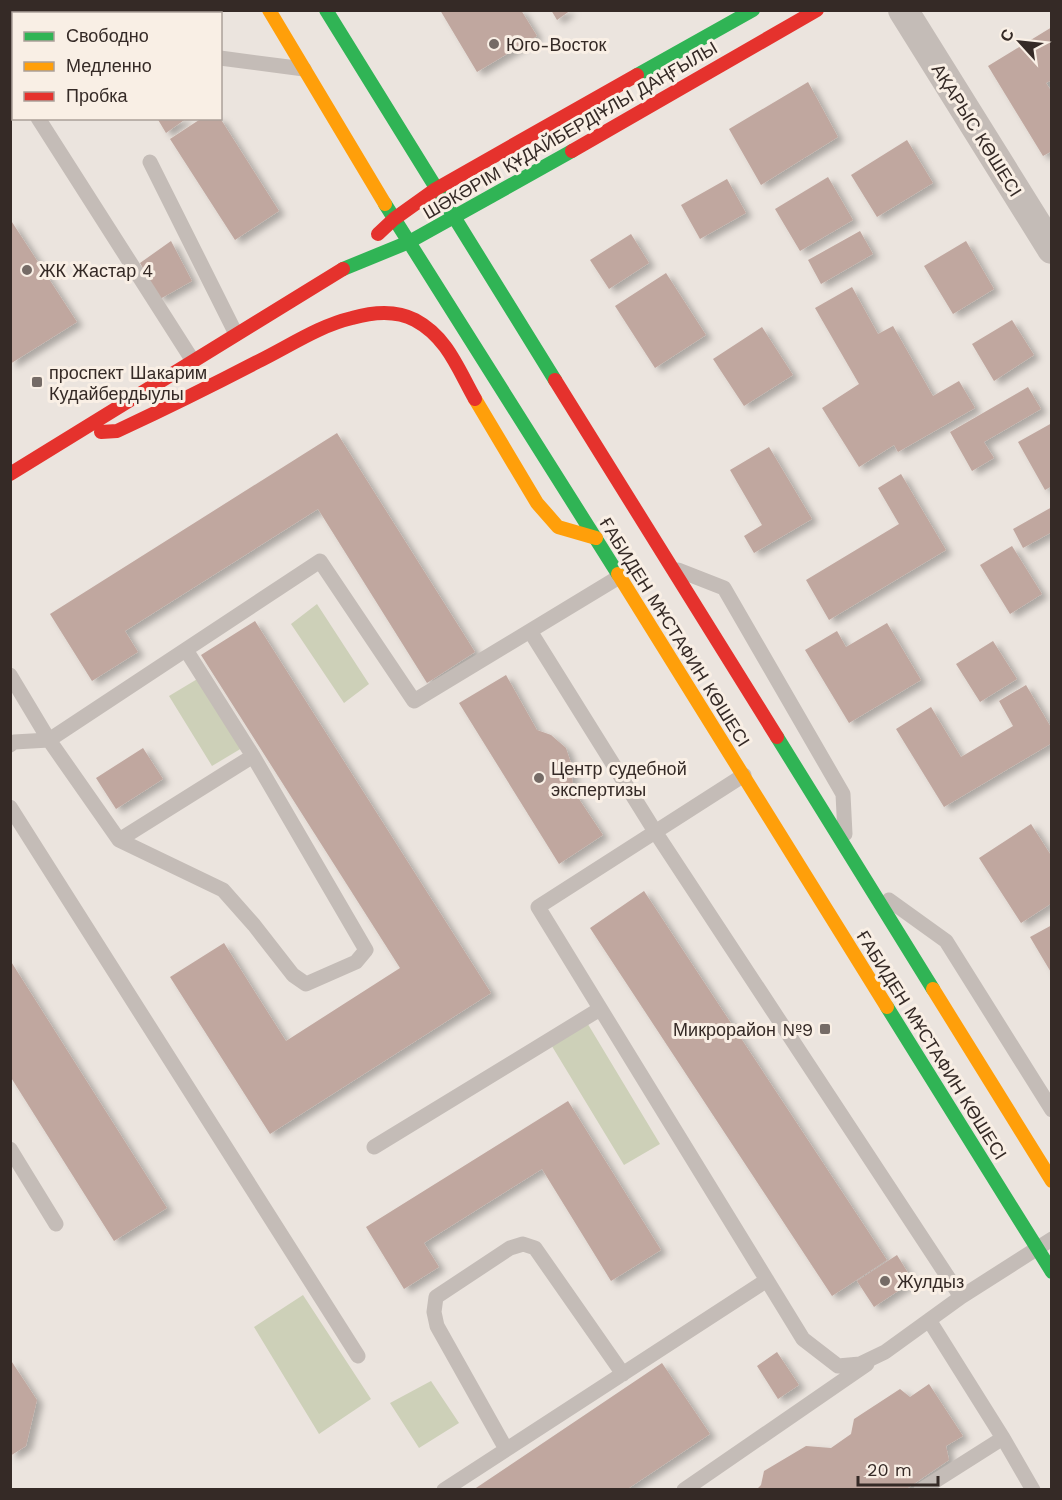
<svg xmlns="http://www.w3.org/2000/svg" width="1062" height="1500" font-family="'Work Sans',sans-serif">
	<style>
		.green { fill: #cdd0b8 }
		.building { fill: #c0a79f; filter: url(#shadow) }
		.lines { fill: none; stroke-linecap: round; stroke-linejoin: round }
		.lane { stroke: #c4bcb7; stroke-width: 15 }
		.street { stroke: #c4bcb7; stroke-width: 30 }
		.fast { stroke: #30b455; stroke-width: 14 }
		.slow { stroke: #ff9f0a; stroke-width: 14 }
		.jam { stroke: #e5322d; stroke-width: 14 }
		.poi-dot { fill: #756b66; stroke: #f9efe5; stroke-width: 2 }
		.labels { text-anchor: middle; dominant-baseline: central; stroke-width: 6; stroke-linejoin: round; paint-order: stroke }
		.poi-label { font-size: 18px; fill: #352a26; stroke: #f9efe5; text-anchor: start }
		.street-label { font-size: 18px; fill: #352a26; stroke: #f9efe5 }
	</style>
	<defs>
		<filter id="shadow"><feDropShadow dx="6" dy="4" stdDeviation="3" flood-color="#0004"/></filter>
	</defs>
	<rect width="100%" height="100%" fill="#ebe4de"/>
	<!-- green -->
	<path class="green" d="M317,604L369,684L344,703L291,624Z
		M199,678L242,748L212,766L169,696Z
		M586,1021L660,1144L624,1165L550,1043Z
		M303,1295L371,1399L319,1434L254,1327Z
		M431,1381L459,1423L419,1448L390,1403Z"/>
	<!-- building -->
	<path class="building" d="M84,10H136L138,14H86Z
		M440,10H521L537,36L477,72Z
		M551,10H571L557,20Z
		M1052,27V80L1046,83L1052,92V151L1043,156L988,66Z
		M808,82L838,137L761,185L729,129Z
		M157,118H187L166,133Z
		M202,118H220L279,211L235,240L170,139Z
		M907,140L933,183L877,217L851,175Z
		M828,177L853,220L800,251L775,209Z
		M727,179L746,213L700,239L681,205Z
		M10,219L77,322L10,364Z
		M860,231L873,254L821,284L808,260Z
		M631,234L649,263L609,289L590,260Z
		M171,241L192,281L160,299L140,263Z
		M966,241L994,289L953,314L924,266Z
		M666,273L706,335L655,368L615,306Z
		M852,287L878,334L893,326L933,396L959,381L975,408L898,452L894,445L859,467L822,408L859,384L815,308Z
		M1012,320L1034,355L994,381L972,344Z
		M762,327L793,375L744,406L713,359Z
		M1028,387L1041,409L984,442L994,458L972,471L950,432Z
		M1052,423V486L1045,490L1018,442Z
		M337,433L475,652L427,683L318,509L125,631L138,652L92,681L50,614Z
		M769,447L812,519L754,553L744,536L762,525L730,470Z
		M901,474L946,550L829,620L806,580L899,524L878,488Z
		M1052,507V532L1023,548L1013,529Z
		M1012,546L1042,594L1010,614L980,565Z
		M255,621L491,993L270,1134L170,977L224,943L286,1041L400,968L201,655Z
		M887,623L921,680L849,723L805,650L837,631L846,647Z
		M993,641L1017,679L980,702L956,664Z
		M506,675L537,730L551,735L566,748L572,766L573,790L603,835L559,864L459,703Z
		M1026,685L1052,729V743L944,807L896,729L931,707L961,757L1013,726L999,701Z
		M143,748L163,779L116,809L96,778Z
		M1031,824L1052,857V903L1021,923L979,858Z
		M644,891L887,1260L832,1296L590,928Z
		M1052,925V974L1030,937Z
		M10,960L167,1208L114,1241L10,1076Z
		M568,1101L661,1250L611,1281L542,1169L424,1243L439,1267L404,1289L366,1227Z
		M897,1255L913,1281L874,1307L857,1281Z
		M777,1352L799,1385L778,1399L757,1366Z
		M10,1359L37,1400L26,1446L10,1456Z
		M662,1363L710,1434L626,1490H473Z
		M929,1384L963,1436L946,1446L949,1460L905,1490H756L761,1485L764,1471L806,1446L831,1448L851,1434L854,1419L900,1389L910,1397Z"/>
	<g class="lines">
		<!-- lane -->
		<path class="lane" d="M156,10L158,14
			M220,58L304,69
			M10,76L14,81
			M38,118L193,361
			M150,162L236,334
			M678,570L724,588L843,794L845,834
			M530,631L656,833L961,1297
			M10,675L49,740L320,561L414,701L619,577
			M10,745L14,742L49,740L119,840L253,756L186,650
			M744,775L538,907L803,1339L838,1366L860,1364L885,1352L961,1297L1052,1239
			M10,807L358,1356
			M119,840L223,890L254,925L293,975L306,984L356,962L366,950L253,756
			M889,900L946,941L1052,1110
			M374,1147L600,1009
			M10,1149L56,1224
			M929,1320L1003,1438L1033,1490
			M506,1449L437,1326L434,1312L436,1297L510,1248L523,1244L535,1248L623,1374
			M444,1490L767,1280
			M684,1490L867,1364
			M921,1490L1003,1438"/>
		<!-- street -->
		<path class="street" d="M903,10L1052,249"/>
		<!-- fast -->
		<path class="fast" d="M326,10L555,380
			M637,75L753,10
			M385,204L618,574
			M343,269L409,242L572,151
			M777,737L933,989
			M887,1007L1052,1272"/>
		<!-- slow -->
		<path class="slow" d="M269,10L385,204
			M475,399L537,503L558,527L596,538
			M618,574L887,1007
			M933,989L1052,1181"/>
		<!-- jam -->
		<path class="jam" d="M572,151L817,10
			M378,234L394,219L436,189L637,75
			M555,380L777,737
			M101,432L117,431C164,409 211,386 257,362C288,347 318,326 352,318C373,312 396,310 415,320C447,337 458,369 475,399
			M10,474L343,269"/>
	</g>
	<!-- markers -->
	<g class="poi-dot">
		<circle cx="494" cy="44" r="6"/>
		<circle cx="27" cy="270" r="6"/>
		<rect x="31" y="376" width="12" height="12" rx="3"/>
		<circle cx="539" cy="778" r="6"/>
		<rect x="819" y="1023" width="12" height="12" rx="3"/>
		<circle cx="885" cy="1281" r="6"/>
	</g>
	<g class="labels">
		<!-- poi labels -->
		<g class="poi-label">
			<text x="506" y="44">Юго-Восток</text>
			<text x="39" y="270">ЖК Жастар 4</text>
			<text x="49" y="372">проспект Шaкaрим<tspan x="49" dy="21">Кудайбердыулы</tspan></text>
			<text x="551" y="768">Центр судебной<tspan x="551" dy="21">экспертизы</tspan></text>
			<text x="813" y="1029" text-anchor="end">Микрорайон №9</text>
			<text x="897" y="1281">Жулдыз</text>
		</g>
		<!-- street labels -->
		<g class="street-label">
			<text transform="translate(570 130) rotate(-30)">ШӘКӘРІМ ҚҰДАЙБЕРДІҰЛЫ ДАҢҒЫЛЫ</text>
			<text transform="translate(977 130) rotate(58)">АҚАРЫС КӨШЕСІ</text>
			<text transform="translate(675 632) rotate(58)">ҒАБИДЕН МҰСТАФИН КӨШЕСІ</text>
			<text transform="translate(932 1045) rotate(58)">ҒАБИДЕН МҰСТАФИН КӨШЕСІ</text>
		</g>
	</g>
	<!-- border -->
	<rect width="1062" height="1500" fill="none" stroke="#352a26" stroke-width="24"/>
	<!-- legend -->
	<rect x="12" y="12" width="210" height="108" fill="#f9efe5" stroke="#aba099" stroke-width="1.5"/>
	<rect x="24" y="32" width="30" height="9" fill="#30b455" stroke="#aba099" stroke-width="1.5"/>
	<text x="66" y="42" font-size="18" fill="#352a26">Свободно</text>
	<rect x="24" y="62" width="30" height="9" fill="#ff9f0a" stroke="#aba099" stroke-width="1.5"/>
	<text x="66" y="72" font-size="18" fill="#352a26">Медленно</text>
	<rect x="24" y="92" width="30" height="9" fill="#e5322d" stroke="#aba099" stroke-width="1.5"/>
	<text x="66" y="102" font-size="18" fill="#352a26">Пробка</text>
	<!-- north arrow -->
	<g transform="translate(1020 42) rotate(297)" stroke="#f9efe5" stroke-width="4.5" paint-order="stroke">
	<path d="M0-4.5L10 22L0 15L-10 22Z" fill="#352a26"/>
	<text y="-9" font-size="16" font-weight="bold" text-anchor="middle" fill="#352a26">С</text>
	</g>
	<!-- scale -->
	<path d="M858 1476v9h80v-9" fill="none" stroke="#352a26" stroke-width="3"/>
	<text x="867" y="1476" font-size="18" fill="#352a26" stroke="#f9efe5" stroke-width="4.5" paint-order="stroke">20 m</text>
</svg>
